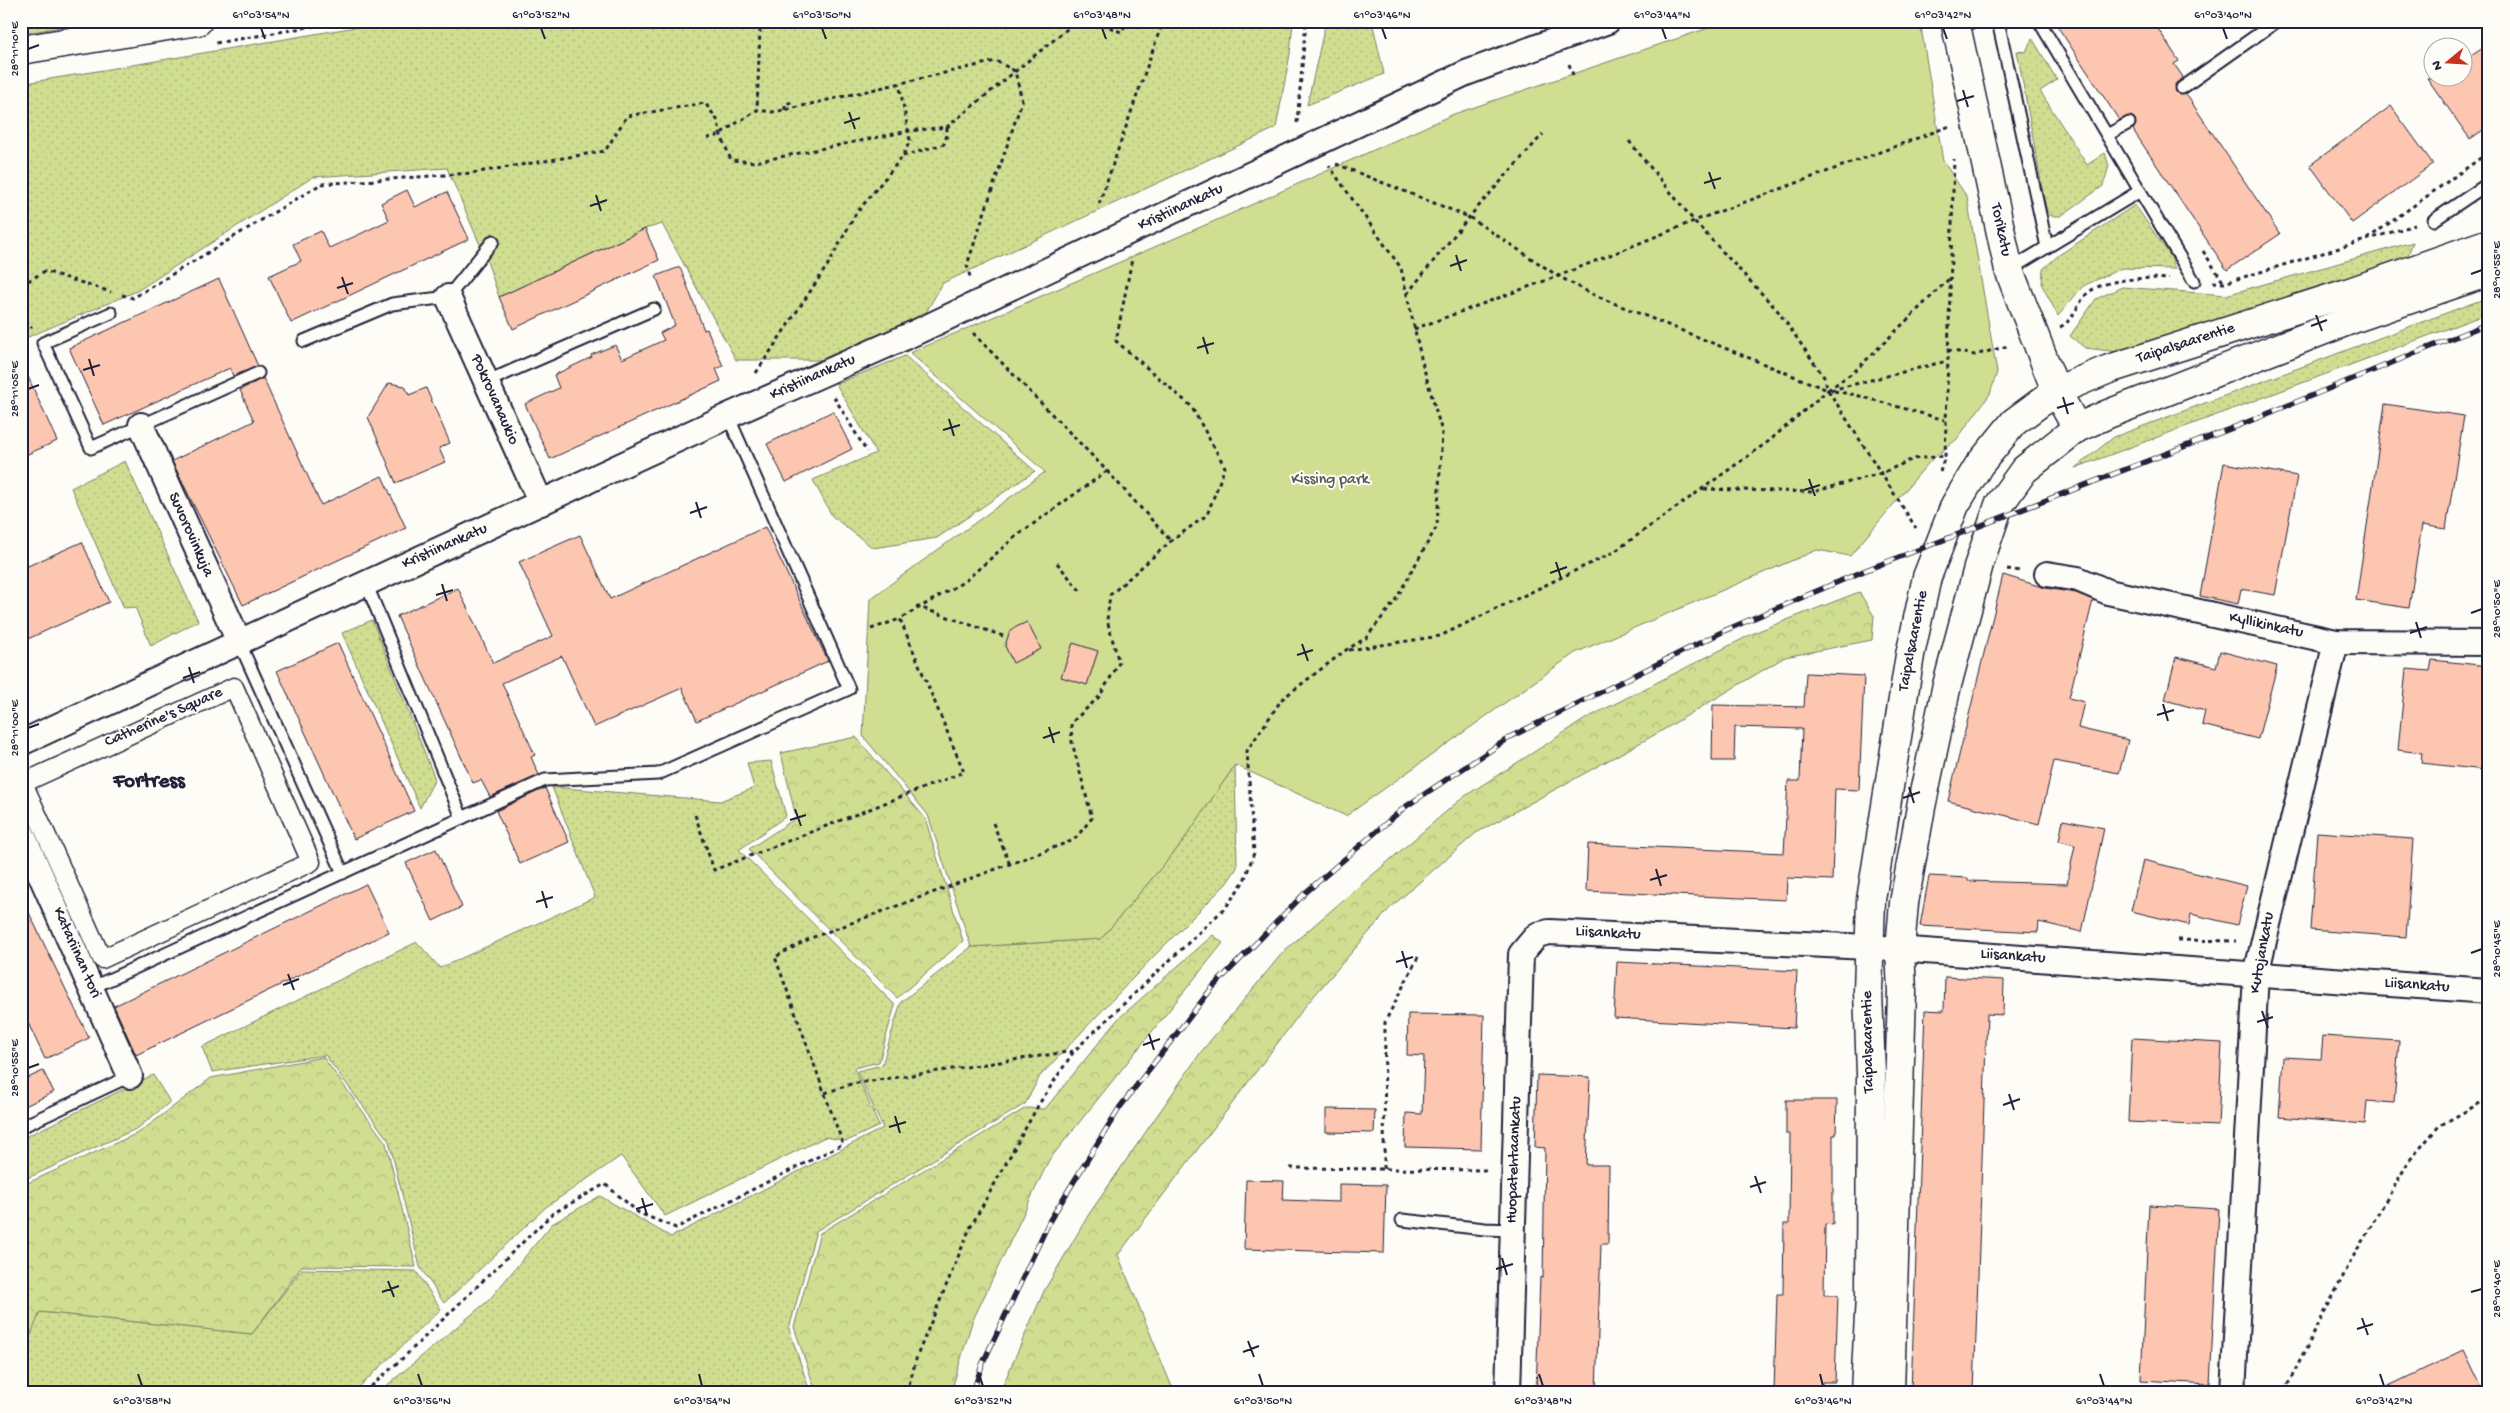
<svg xmlns="http://www.w3.org/2000/svg" width="2510" height="1413" viewBox="0 0 2510 1413" font-family="'Gochi Hand',sans-serif">
	<defs>
		<pattern id="grass-dots" width="8" height="8" patternUnits="userSpaceOnUse" patternTransform="scale(1.25)"><rect width="8" height="8" fill="#d0de91"/><path d="M2 2h.1M6 6h.1" fill="none" stroke="#b2be7e" stroke-width="1.8" stroke-linecap="round"/></pattern>
		<pattern id="forest-crowns" width="20" height="18" patternUnits="userSpaceOnUse" patternTransform="scale(1.25)"><rect width="20" height="18" fill="#d0de91"/><path d="M2 6a3 3 0 1 1 6 0M12 15a3 3 0 1 1 6 0" fill="none" stroke="#b2be7e"/></pattern>
	</defs>
	<rect width="100%" height="100%" fill="#fdfcf7"/>
	<filter id="ink" filterUnits="userSpaceOnUse"><feTurbulence type="fractalNoise" baseFrequency=".02" numOctaves="2"/><feDisplacementMap in="SourceGraphic" scale="10" xChannelSelector="R" yChannelSelector="G"/><feConvolveMatrix kernelMatrix="1 2 1 2 8 2 1 2 1" color-interpolation-filters="sRGB"/></filter>
	<g filter="url(#ink)">
		<!-- grass -->
		<g fill="url(#grass-dots)" stroke="#798066">
			<polygon points="21,21 94,21 21,34"/>
			<polygon points="391,21 1293,21 1290,54 1276,128 943,283 922,319 822,360 736,360 662,224 645,229 499,297 487,261 447,168 313,177 137,291 21,340 21,84"/>
			<polygon points="1326,21 1372,21 1384,74 1307,105"/>
			<polygon points="2032,38 2057,80 2040,91 2087,165 2105,153 2109,166 2103,186 2061,216 2051,216 2046,209 2017,51 2026,52"/>
			<polygon points="2135,205 2171,257 2175,269 2122,268 2083,286 2058,316 2042,285 2043,269 2059,255"/>
			<polygon points="2413,242 2404,265 2119,352 2085,348 2070,336 2096,299 2122,287 2226,295"/>
			<polygon points="2489,297 2489,313 2075,468 2114,437"/>
			<polygon points="905,356 1035,471 937,538 873,548 832,516 813,480 876,453 836,384"/>
			<polygon points="125,461 198,621 151,646 135,607 124,608 71,488"/>
			<polygon points="372,620 435,779 420,808 342,633"/>
			<polygon points="771,761 786,816 739,850 895,1005 879,1062 854,1068 879,1126 847,1141 825,1137 665,1216 621,1156 546,1207 444,1303 420,1267 389,1141 325,1055 212,1072 202,1047 417,942 440,968 595,897 552,787 720,801 754,788 747,763"/>
			<polygon points="1235,765 1237,868 1226,884 1152,958 1040,1076 1025,1104 816,1231 789,1329 810,1392 379,1392 489,1300 552,1224 600,1196 671,1237 883,1128 857,1071 882,1065 901,1002 971,947 1101,939 1181,844"/>
			<polygon points="153,1075 170,1102 138,1128 21,1181 21,1139"/>
			<polygon points="302,1269 416,1271 441,1309 354,1392 21,1392 21,1360 39,1312 252,1334"/>
		</g>
		<!-- forest -->
		<g fill="url(#forest-crowns)" stroke="#798066">
			<polygon points="1859,592 1874,616 1872,640 1785,657 1658,733 1476,833 1391,907 1307,1004 1118,1255 1174,1392 1000,1392 1044,1291 1089,1214 1201,1052 1284,951 1462,798 1587,718 1756,632"/>
			<polygon points="856,737 925,818 963,941 897,998 749,849 796,818 781,753"/>
			<polygon points="1213,935 1223,943 1049,1160 972,1322 951,1392 816,1392 794,1327 820,1233 1026,1108 1045,1109 1118,1019"/>
			<polygon points="323,1057 386,1143 416,1267 302,1266 252,1334 40,1312 21,1359 21,1186 140,1132 211,1078"/>
		</g>
		<!-- park -->
		<polygon fill="#d0de91" stroke="#798066" points="1729,21 1920,21 1943,161 1967,197 1997,372 1990,394 1957,439 1930,461 1850,556 1817,550 1575,653 1346,816 1235,765 1181,844 1101,939 971,947 928,815 863,736 870,599 1045,472 910,353 1233,213 1454,114"/>
		<!-- building -->
		<g fill="#fdc6b0" stroke="#22223b">
			<polygon points="2054,21 2153,21 2179,61 2174,64 2183,77 2175,84 2176,92 2179,95 2186,94 2280,234 2227,270 2133,130 2136,124 2135,119 2129,116 2119,120"/>
			<polygon points="2489,43 2489,126 2470,139 2427,78 2462,78 2462,61"/>
			<polygon points="2391,106 2433,164 2352,223 2310,165"/>
			<polygon points="407,190 415,207 447,192 469,239 291,323 269,276 301,261 293,244 321,231 329,248 358,235 389,220 381,203"/>
			<polygon points="645,229 659,260 513,329 499,297"/>
			<polygon points="680,267 704,330 707,329 723,366 716,369 721,381 550,459 525,404 559,388 554,375 592,357 591,355 615,345 622,359 664,340 660,333 675,325 656,276"/>
			<polygon points="219,279 258,366 233,376 230,368 104,425 69,348"/>
			<polygon points="21,361 57,441 21,457"/>
			<polygon points="263,378 321,505 382,476 406,528 243,605 172,461 254,421 240,390"/>
			<polygon points="389,383 405,386 409,395 426,388 450,443 439,448 445,462 396,483 368,417"/>
			<polygon points="2385,404 2464,416 2446,529 2422,525 2409,608 2356,600"/>
			<polygon points="833,411 852,449 786,482 767,444"/>
			<polygon points="2224,463 2297,476 2275,595 2241,589 2238,604 2200,596"/>
			<polygon points="765,527 828,661 697,721 682,688 594,727 562,656 502,683 535,755 531,757 539,775 490,797 481,780 473,783 397,616 458,588 493,663 553,636 519,562 580,535 610,599"/>
			<polygon points="82,542 109,602 21,642 21,569"/>
			<polygon points="2003,575 2045,588 2076,593 2093,600 2069,698 2084,702 2078,728 2128,740 2119,773 2054,761 2039,824 1948,801"/>
			<polygon points="1027,622 1041,649 1013,663 1005,646 1010,630"/>
			<polygon points="338,643 414,811 354,839 277,671"/>
			<polygon points="1073,643 1098,651 1087,685 1061,677"/>
			<polygon points="2220,651 2277,666 2258,739 2202,725 2205,711 2165,700 2176,657 2216,667"/>
			<polygon points="2432,660 2489,666 2489,737 2485,770 2421,763 2422,753 2398,750 2406,669 2430,671"/>
			<polygon points="1806,673 1864,676 1859,790 1835,789 1832,880 1787,878 1786,900 1586,891 1588,844 1784,853 1788,781 1800,781 1802,729 1735,727 1734,761 1712,761 1713,705 1804,707"/>
			<polygon points="545,788 569,842 520,864 496,811"/>
			<polygon points="2063,820 2104,828 2082,932 2039,922 2038,932 1920,926 1929,876 1968,878 1968,881 2067,884 2075,845 2059,841"/>
			<polygon points="2317,832 2413,839 2406,937 2310,930"/>
			<polygon points="436,849 462,907 433,921 406,863"/>
			<polygon points="2143,860 2247,886 2237,925 2191,914 2189,925 2131,911"/>
			<polygon points="366,884 389,932 136,1055 114,1006"/>
			<polygon points="21,896 89,1038 45,1059 21,1008"/>
			<polygon points="1617,962 1797,971 1794,1028 1614,1018"/>
			<polygon points="1945,977 2004,980 2003,1015 1987,1014 1974,1392 1911,1392 1925,1010 1944,1011"/>
			<polygon points="1408,1014 1484,1015 1481,1149 1405,1147 1406,1113 1422,1114 1424,1056 1407,1055"/>
			<polygon points="2323,1036 2399,1041 2394,1103 2367,1101 2365,1124 2279,1117 2283,1057 2321,1059"/>
			<polygon points="2132,1038 2222,1043 2218,1126 2128,1122"/>
			<polygon points="43,1071 54,1092 21,1108 21,1081"/>
			<polygon points="1537,1075 1590,1077 1586,1165 1609,1165 1608,1244 1601,1244 1596,1392 1536,1392 1540,1277 1543,1278 1545,1148 1535,1147"/>
			<polygon points="1786,1100 1837,1100 1836,1135 1833,1135 1833,1225 1825,1224 1824,1295 1838,1295 1835,1382 1822,1382 1822,1392 1774,1392 1777,1294 1783,1294 1784,1224 1789,1224 1790,1134 1786,1134"/>
			<polygon points="1326,1109 1375,1110 1374,1133 1326,1132"/>
			<polygon points="1246,1180 1284,1181 1283,1200 1339,1202 1339,1184 1386,1185 1384,1253 1244,1249"/>
			<polygon points="2149,1205 2219,1209 2210,1384 2141,1380"/>
			<polygon points="2464,1350 2484,1392 2376,1392"/>
		</g>
		<g fill="none" stroke-linecap="round" stroke-linejoin="round">
			<defs>
				<g id="service">
					<polyline points="1998,21 2047,247"/>
					<polyline points="1956,25 1978,21"/>
					<polyline points="2182,88 2277,21"/>
					<polyline points="2107,135 2129,123"/>
					<polyline points="2140,191 2194,281"/>
					<polyline points="2434,220 2489,183"/>
					<polyline points="2009,270 2140,191 2039,21"/>
					<polyline points="111,313 43,343 91,448 258,373"/>
					<polyline points="304,341 392,304 448,297 493,241"/>
					<polyline points="486,382 654,309"/>
					<polyline points="366,583 462,818"/>
					<polyline points="240,644 343,873"/>
					<polyline points="91,988 545,780 658,774 849,689 728,416"/>
					<polyline points="21,1127 130,1076"/>
					<polyline points="1402,1220 1485,1229 1512,1230"/>
				</g>
				<polygon id="pedestrian" points="234,687 311,862 102,959 23,783"/>
				<g id="minor">
					<polyline points="448,297 541,503"/>
					<polyline points="141,425 240,644"/>
					<polyline points="2047,574 2078,579 2108,592 2336,642 2489,643"/>
					<polyline points="21,743 728,416 910,335 1466,73 1608,21"/>
					<polyline points="21,831 130,1076"/>
					<polyline points="1508,1392 1521,954 1537,935 1549,932 1868,947 2489,991"/>
					<polyline points="2233,1392 2256,974 2336,642"/>
				</g>
				<g id="tertiary">
					<polyline points="1955,21 2009,270 2056,391 2077,428"/>
					<polyline points="21,50 198,21"/>
				</g>
				<g id="secondary">
					<polyline points="1865,1392 1870,1296 1871,1074 1868,991 1871,900 1910,655 1927,577 1955,505 1979,465 2014,422 2056,391 2109,369 2347,293 2489,243"/>
					<polyline points="1890,1392 1902,992 1900,949 1904,903 1921,807 1946,689 1979,564 1999,505 2024,470 2077,428 2108,414 2358,317 2489,272"/>
				</g>
			</defs>
			<!-- service casing -->
			<use href="#service" stroke="#22223b" stroke-width="15"/>
			<!-- pedestrian casing -->
			<use href="#pedestrian" stroke="#22223b" stroke-width="21"/>
			<!-- minor casing -->
			<use href="#minor" stroke="#22223b" stroke-width="28"/>
			<!-- tertiary casing -->
			<use href="#tertiary" stroke="#22223b" stroke-width="31"/>
			<!-- secondary casing -->
			<use href="#secondary" stroke="#22223b" stroke-width="31"/>
			<!-- path -->
			<g stroke="#22223b" stroke-width="3" stroke-dasharray="4 4" stroke-linecap="butt">
				<polyline points="561,21 566,24 655,22 752,27 760,29 757,110"/>
				<polyline points="1095,21 1121,32 1128,21"/>
				<polyline points="216,43 343,21"/>
				<polyline points="1569,64 1573,75"/>
				<polyline points="785,110 785,105 791,102"/>
				<polyline points="1297,123 1306,21"/>
				<polyline points="707,138 715,137 757,110 772,112 785,110 996,61 1015,71 1022,101 967,265 970,277"/>
				<polyline points="1629,141 1694,221 1778,311 1824,377 1828,390"/>
				<polyline points="903,156 944,144 947,135 947,127"/>
				<polyline points="1336,164 1469,217 1558,276 1594,295 1828,390 1916,528"/>
				<polyline points="1099,204 1163,21"/>
				<polyline points="2367,239 2489,152"/>
				<polyline points="2203,251 2224,283"/>
				<polyline points="2213,282 2224,283 2415,225"/>
				<polyline points="21,285 45,271 111,292"/>
				<polyline points="1407,294 1469,217 1543,134"/>
				<polyline points="122,295 133,298 321,184 472,173 605,151 627,116 705,103 718,121 720,133 731,160 755,162 909,131 947,127 1077,21"/>
				<polyline points="21,314 32,328"/>
				<path d="M 2060,327 C 2072,322 2077,306 2084,297 C 2098,278 2148,277 2169,279"/>
				<polyline points="1414,329 1558,276 1694,221 1950,126"/>
				<polyline points="1948,350 1975,355 2008,346"/>
				<polyline points="21,358 27,354"/>
				<polyline points="756,373 829,263 855,215 903,156 910,140 899,83"/>
				<polyline points="1828,390 1855,371 1950,278"/>
				<polyline points="1831,390 1947,361"/>
				<polyline points="834,397 867,452"/>
				<polyline points="1107,471 1171,541"/>
				<polyline points="1940,472 1945,456 1954,159"/>
				<polyline points="1704,489 1813,492 1882,473 1913,459 1945,456"/>
				<polyline points="1057,563 1082,593"/>
				<polyline points="2007,569 2021,571"/>
				<polyline points="916,606 1006,637"/>
				<polyline points="871,629 900,619"/>
				<polyline points="1349,650 1440,636 1614,552 1769,441 1828,390 1856,395 1945,420"/>
				<polyline points="695,815 714,870 964,772 900,619 965,581 1015,537 1107,471 973,333"/>
				<polyline points="993,823 1010,865"/>
				<polyline points="2178,940 2236,941"/>
				<polyline points="2483,1017 2489,1027"/>
				<polyline points="825,1093 851,1084 1074,1051"/>
				<polyline points="1290,1168 1489,1170"/>
				<polyline points="1384,1169 1385,1022 1419,955"/>
				<polyline points="365,1392 404,1357 552,1214 605,1184 639,1213 676,1228 843,1144 775,957 811,938 1074,840 1092,818 1072,742 1071,723 1099,697 1119,663 1107,620 1110,595 1171,541 1207,515 1225,467 1191,406 1116,341 1132,259"/>
				<polyline points="907,1392 917,1356 970,1228 1039,1104 1074,1051 1226,907 1244,881 1254,853 1247,751 1282,699 1346,650 1366,638 1395,601 1437,526 1442,432 1422,362 1401,268 1329,166"/>
				<polyline points="2284,1392 2353,1257 2409,1161 2439,1126 2489,1098"/>
			</g>
			<!-- service -->
			<use href="#service" stroke="#fdfcf7" stroke-width="11"/>
			<!-- pedestrian -->
			<use href="#pedestrian" stroke="#fdfcf7" stroke-width="18"/>
			<!-- minor -->
			<use href="#minor" stroke="#fdfcf7" stroke-width="24"/>
			<!-- tertiary -->
			<use href="#tertiary" stroke="#fdfcf7" stroke-width="28"/>
			<!-- secondary -->
			<use href="#secondary" stroke="#fdfcf7" stroke-width="28"/>
			<defs>
				<polyline id="rail" points="973,1392 982,1365 1050,1220 1120,1107 1212,988 1305,893 1405,807 1512,736 1726,630 1866,570 2240,425 2489,323"/>
			</defs>
			<!-- rail casing -->
			<use href="#rail" stroke="#22223b" stroke-width="5.5"/>
			<!-- rail -->
			<use href="#rail" stroke="#fdfcf7" stroke-width="4" stroke-dasharray="11" stroke-linecap="butt"/>
		</g>
	</g>
	<!-- ticks -->
	<path fill="none" stroke="#22223b" stroke-width="2" d="M 261,28 L 265,39M 541,28 L 545,39M 822,28 L 826,39M 1102,28 L 1106,39M 1382,28 L 1386,39M 1662,28 L 1666,39M 1943,28 L 1947,39M 2223,28 L 2227,39M 28,49 L 39,45M 1963,90 L 1968,107M 1957,101 L 1974,96M 849,112 L 855,129M 844,123 L 860,118M 1709,172 L 1715,189M 1704,183 L 1721,178M 596,195 L 601,211M 590,206 L 607,200M 1456,255 L 1461,271M 1450,266 L 1467,260M 2471,274 L 2482,270M 342,277 L 348,294M 337,288 L 353,283M 2316,315 L 2322,331M 2311,326 L 2327,320M 1203,337 L 1208,354M 1197,348 L 1214,343M 89,359 L 94,376M 83,370 L 100,365M 28,389 L 39,385M 2063,397 L 2068,414M 2057,408 L 2074,403M 949,419 L 954,436M 943,430 L 960,425M 1809,479 L 1815,496M 1804,490 L 1820,485M 696,502 L 701,518M 690,513 L 707,507M 1556,562 L 1561,578M 1550,573 L 1567,567M 442,584 L 447,601M 436,595 L 453,590M 2471,613 L 2482,609M 2416,622 L 2421,638M 2410,633 L 2427,627M 1302,644 L 1308,661M 1297,655 L 1313,650M 189,667 L 194,683M 183,678 L 200,672M 2163,704 L 2168,721M 2157,715 L 2174,710M 1049,727 L 1054,743M 28,728 L 39,724M 1043,738 L 1060,732M 1909,787 L 1914,803M 1903,798 L 1920,792M 795,809 L 801,826M 790,820 L 806,815M 1656,869 L 1661,886M 1650,880 L 1667,875M 542,891 L 547,908M 536,902 L 553,897M 1402,951 L 1407,968M 2471,953 L 2482,949M 1396,962 L 1413,957M 288,974 L 294,990M 283,985 L 299,979M 2262,1011 L 2268,1028M 2257,1022 L 2273,1017M 1149,1034 L 1154,1050M 1143,1045 L 1160,1039M 28,1068 L 39,1064M 2009,1094 L 2014,1110M 2003,1105 L 2020,1099M 895,1116 L 900,1133M 889,1127 L 906,1122M 1755,1176 L 1761,1193M 1750,1187 L 1766,1182M 642,1198 L 647,1215M 636,1209 L 653,1204M 1502,1258 L 1507,1275M 1496,1269 L 1513,1264M 388,1281 L 394,1297M 382,1292 L 399,1286M 2471,1292 L 2482,1289M 2362,1318 L 2368,1335M 2357,1329 L 2373,1324M 1248,1341 L 1254,1357M 1243,1352 L 1259,1346M 138,1374 L 142,1386M 418,1374 L 422,1386M 699,1374 L 702,1386M 979,1374 L 983,1386M 1259,1374 L 1263,1386M 1539,1374 L 1543,1386M 1820,1374 L 1823,1386M 2100,1374 L 2104,1386M 2380,1374 L 2384,1386"/>
	<g text-anchor="middle" dominant-baseline="central" stroke-width="4" stroke-linejoin="round" paint-order="stroke">
		<!-- street labels -->
		<g font-size="16" fill="#22223b" stroke="#fdfcf7">
			<text transform="translate(1181 208) rotate(-25)">Kristiinankatu</text>
			<text transform="translate(2000 230) rotate(78)">Torikatu</text>
			<text transform="translate(2186 344) rotate(-18)">Taipalsaarentie</text>
			<text transform="translate(813 378) rotate(-24)">Kristiinankatu</text>
			<text transform="translate(494 400) rotate(66)">Pokrovanaukio</text>
			<text transform="translate(190 535) rotate(66)">Suvorovinkuja</text>
			<text transform="translate(445 547) rotate(-24)">Kristiinankatu</text>
			<text transform="translate(2266 626) rotate(12)">Kyllikinkatu</text>
			<text transform="translate(1914 641) rotate(-79)">Taipalsaarentie</text>
			<text transform="translate(164 718) rotate(-24)">Catherine's Square</text>
			<text transform="translate(1608 934) rotate(3)">Liisankatu</text>
			<text transform="translate(76 953) rotate(66)">Katariinan tori</text>
			<text transform="translate(2263 953) rotate(-80)">Kutojankatu</text>
			<text transform="translate(2013 957) rotate(4)">Liisankatu</text>
			<text transform="translate(2417 986) rotate(4)">Liisankatu</text>
			<text transform="translate(1869 1042) rotate(-91)">Taipalsaarentie</text>
			<text transform="translate(1515 1160) rotate(-88)">Huopatehtaankatu</text>
		</g>
		<!-- park labels -->
		<g font-size="16" fill="#565a55" stroke="#fdfcf7">
			<text x="1330" y="480">Kissing park</text>
		</g>
		<!-- district labels -->
		<g font-size="21" font-weight="bold" fill="#22223b" stroke="#fdfcf7">
			<text x="149" y="782">Fortress</text>
		</g>
	</g>
	<!-- margin -->
	<rect width="2510" height="1413" fill="none" stroke="#fdfcf7" stroke-width="55"/>
	<!-- north arrow -->
	<g transform="translate(2448 62) rotate(252)"><circle r="24" fill="#fdfcf7" stroke="#a5a5ac"/>
	<path d="M0-4L9 19L0 12L-9 19Z" fill="#c8321e"/>
	<text y="-8" font-size="14" font-weight="bold" text-anchor="middle" fill="#22223b">N</text>
	</g>
	<rect x="28" y="28" width="2454" height="1358" fill="none" stroke="#22223b" stroke-width="2"/>
	<g font-size="12" text-anchor="middle" fill="#22223b">
		<text x="261" y="18">61°03'54"N</text>
		<text x="541" y="18">61°03'52"N</text>
		<text x="822" y="18">61°03'50"N</text>
		<text x="1102" y="18">61°03'48"N</text>
		<text x="1382" y="18">61°03'46"N</text>
		<text x="1662" y="18">61°03'44"N</text>
		<text x="1943" y="18">61°03'42"N</text>
		<text x="2223" y="18">61°03'40"N</text>
		<text transform="translate(14 49) rotate(-90)" y="4">28°11'10"E</text>
		<text transform="translate(2496 270) rotate(-90)" y="4">28°10'55"E</text>
		<text transform="translate(14 389) rotate(-90)" y="4">28°11'05"E</text>
		<text transform="translate(2496 609) rotate(-90)" y="4">28°10'50"E</text>
		<text transform="translate(14 728) rotate(-90)" y="4">28°11'00"E</text>
		<text transform="translate(2496 949) rotate(-90)" y="4">28°10'45"E</text>
		<text transform="translate(14 1068) rotate(-90)" y="4">28°10'55"E</text>
		<text transform="translate(2496 1289) rotate(-90)" y="4">28°10'40"E</text>
		<text x="142" y="1404">61°03'58"N</text>
		<text x="422" y="1404">61°03'56"N</text>
		<text x="702" y="1404">61°03'54"N</text>
		<text x="983" y="1404">61°03'52"N</text>
		<text x="1263" y="1404">61°03'50"N</text>
		<text x="1543" y="1404">61°03'48"N</text>
		<text x="1823" y="1404">61°03'46"N</text>
		<text x="2104" y="1404">61°03'44"N</text>
		<text x="2384" y="1404">61°03'42"N</text>
	</g>
</svg>
